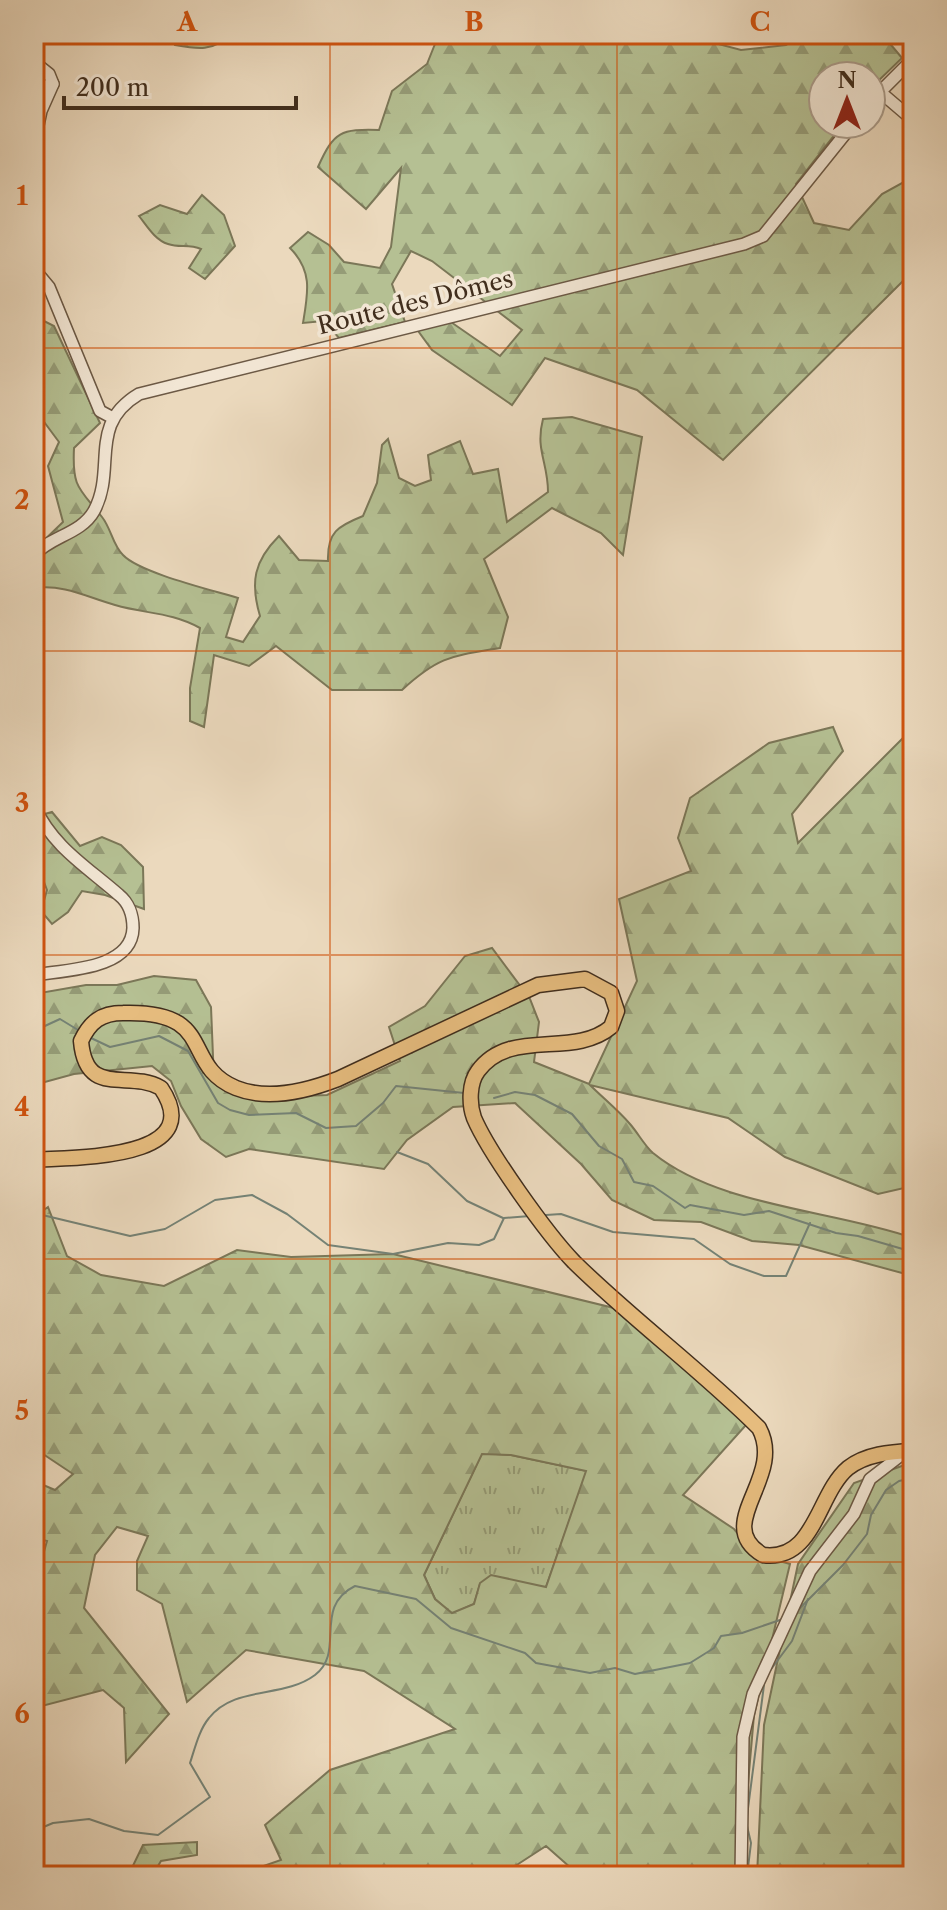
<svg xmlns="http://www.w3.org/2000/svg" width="947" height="1910" viewBox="0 0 947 1910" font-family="'Libre Caslon Text',serif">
	<defs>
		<pattern id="grass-tufts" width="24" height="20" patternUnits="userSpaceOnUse" patternTransform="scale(2)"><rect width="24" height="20" fill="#b5c093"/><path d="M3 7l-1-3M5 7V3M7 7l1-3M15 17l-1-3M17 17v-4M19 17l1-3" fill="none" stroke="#959c77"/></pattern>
		<pattern id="forest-firs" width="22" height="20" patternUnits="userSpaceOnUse" patternTransform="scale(2)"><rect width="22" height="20" fill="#b5c093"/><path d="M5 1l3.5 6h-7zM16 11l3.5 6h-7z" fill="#959c77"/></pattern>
	</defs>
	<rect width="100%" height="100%" fill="#ebd9bd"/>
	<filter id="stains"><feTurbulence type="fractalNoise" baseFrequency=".0025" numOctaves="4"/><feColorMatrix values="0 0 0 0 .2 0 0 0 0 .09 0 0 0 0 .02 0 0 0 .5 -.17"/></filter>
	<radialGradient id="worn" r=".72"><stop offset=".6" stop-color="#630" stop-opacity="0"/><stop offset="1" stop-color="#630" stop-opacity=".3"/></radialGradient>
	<!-- grass -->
	<polygon fill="url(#grass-tufts)" stroke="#7b7758" stroke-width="2" points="482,1453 511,1455 587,1471 546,1587 480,1584 474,1604 452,1614 435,1599 424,1575"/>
	<!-- forest -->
	<g fill="url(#forest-firs)" stroke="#7b7758" stroke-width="2" fill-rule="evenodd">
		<path d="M 168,34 L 230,34 C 214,52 197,49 175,45 Z"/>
		<path d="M 439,34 L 681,34 L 741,50 L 786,45 L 803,34 L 882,34 L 902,58 L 871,88 L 871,76 L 823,76 L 823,124 L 843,124 L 796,184 L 814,223 L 849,230 L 882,194 L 913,177 L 913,229 L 905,236 L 913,248 L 913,271 L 723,460 L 637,390 L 545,358 L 512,405 L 432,350 L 416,328 L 448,320 L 500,356 L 522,330 L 432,261 L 411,251 L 392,284 L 405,322 L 339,338 L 324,321 L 303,323 C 308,293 313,271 290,248 L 308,232 L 329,245 L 344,262 L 380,268 L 391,247 L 401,168 L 366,209 L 318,167 C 334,131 341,129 379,130 L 392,91 L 427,64 Z"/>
		<path d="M 202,195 L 224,215 L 235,246 L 205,279 L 189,268 L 201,249 C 189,244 179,248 168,244 C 155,240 147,226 139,216 L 160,205 L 187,214 Z"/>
		<path d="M 34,316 L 54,326 L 100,423 L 74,448 C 72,488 79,488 102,517 C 111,528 113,546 123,555 C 140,573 212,590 238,598 L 226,637 L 243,642 L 260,616 C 250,582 254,561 279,536 L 299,560 L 328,561 C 327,532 338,526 363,516 L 377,483 L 382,445 L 388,439 L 399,478 L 415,486 L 431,480 L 428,455 L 460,441 L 473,474 L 498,469 L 507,522 L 548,492 C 548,462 535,450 543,419 L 572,417 L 642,437 L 623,555 L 601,533 L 552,508 L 484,559 L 508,617 L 500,648 C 452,656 439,656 402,690 L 332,690 L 276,646 L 249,666 L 214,655 L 204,727 L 190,721 L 190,688 L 200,628 C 171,612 146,614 115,605 C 87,597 64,584 34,588 L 34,550 L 63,522 L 48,466 L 59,442 L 36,411 L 38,388 L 34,385 Z"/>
		<path d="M 833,727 L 843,751 L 792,814 L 798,843 L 913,728 L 913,1186 L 878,1194 L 785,1157 L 728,1118 L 590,1085 C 603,1098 618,1110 630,1124 C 638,1133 644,1145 653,1153 C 719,1207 834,1210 913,1238 L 913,1272 L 902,1273 L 799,1245 L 752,1241 L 701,1222 L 654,1220 L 612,1200 L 581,1164 L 515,1103 L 453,1107 L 407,1140 L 384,1169 L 249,1149 L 226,1157 L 201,1139 L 181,1106 L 171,1081 L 152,1066 L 74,1074 L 34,1085 L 34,994 L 86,985 L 117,985 L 154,976 L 196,980 L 211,1007 L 214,1081 L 250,1098 L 327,1095 L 400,1061 L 389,1027 L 425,1006 L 465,956 L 492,948 L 530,999 L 539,1022 L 534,1062 L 589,1084 L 637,981 L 619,899 L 691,871 L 678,838 L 690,798 L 769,743 Z"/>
		<polygon points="52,812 80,846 102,837 121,845 143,867 144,909 105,895 82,891 68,912 52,924 41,911 47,890 39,869 34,869 34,817"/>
		<path d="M 48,1207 L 67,1256 L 101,1275 L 164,1286 L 237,1250 L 291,1257 L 393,1254 L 622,1310 L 704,1381 L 746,1425 L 683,1495 L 734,1529 L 755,1554 L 790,1564 L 754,1715 L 740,1876 L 580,1876 L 546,1846 L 509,1870 L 508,1876 L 235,1876 L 281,1860 L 265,1825 L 330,1770 L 455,1729 L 364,1671 L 246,1650 L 187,1702 L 162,1604 L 137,1590 L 137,1561 L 148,1536 L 117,1527 L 95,1555 L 84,1608 L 169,1714 L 126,1762 L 124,1708 L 103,1690 L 34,1708 L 34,1566 L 41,1562 L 47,1541 L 34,1538 L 34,1481 L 55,1490 L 73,1474 L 34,1448 L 34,1217 ZM 482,1454 L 511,1455 L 586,1471 L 546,1587 L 491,1575 L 480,1583 L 474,1604 L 452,1613 L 435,1599 L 424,1575 Z"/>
		<polygon points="913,1462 913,1876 757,1876 764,1725 798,1564 854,1483"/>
		<polygon points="197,1842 197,1855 161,1861 152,1876 128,1876 143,1845"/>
	</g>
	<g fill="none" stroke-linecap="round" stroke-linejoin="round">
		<!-- stream -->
		<g stroke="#758275" stroke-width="2">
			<polyline points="34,1031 60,1019 78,1030"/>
			<polyline points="91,1038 110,1047 159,1036 188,1051 218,1103 230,1110 249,1115 296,1113 326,1128 356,1126 383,1103 396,1086 464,1093"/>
			<polyline points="494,1098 515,1092 535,1095 572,1114 599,1146 622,1159 634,1182 653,1186 685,1208 690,1205 744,1215 769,1211 836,1233 858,1236 913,1252"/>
			<polyline points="397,1152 428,1164 467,1201 503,1218"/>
			<polyline points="34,1213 130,1236 165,1229 215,1200 252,1195 287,1214 328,1245 393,1254 448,1243 479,1245 494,1239 504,1218 530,1216"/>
			<polyline points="546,1215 561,1214 613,1232 694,1239 730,1264 764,1276 786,1276 810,1223"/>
			<polyline points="798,1610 843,1565 867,1534 871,1515 886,1490 899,1481 913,1478"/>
			<polyline points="769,1672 792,1641 808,1599"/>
			<polyline points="747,1816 764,1685"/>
			<polyline points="747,1826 751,1843 747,1876"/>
			<path d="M 34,1831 L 53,1823 L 89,1819 L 124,1831 L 158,1835 L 210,1797 L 190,1763 C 195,1748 199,1730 209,1718 C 235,1685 283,1699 315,1675 C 346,1652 312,1607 355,1586 L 416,1599 L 451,1628 L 525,1653 L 536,1663 L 590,1673 L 615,1668 L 635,1674 L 690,1663 L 714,1648 L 721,1636 L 742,1633 L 783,1619"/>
		</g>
		<defs>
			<g id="minor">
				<polyline points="34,62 49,74 53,84 41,111 34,144"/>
				<polyline points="34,89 53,84"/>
				<polyline points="879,91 913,120"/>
				<polyline points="871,101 913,59"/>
				<polyline points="34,269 49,287 100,411 113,418"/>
				<path d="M 34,555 C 51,536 81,534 94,511 C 117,468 87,425 139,394 L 744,244 L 763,236 L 853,124"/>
				<path d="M 34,806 C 54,848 86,866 119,895 C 129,903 133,916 133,928 C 132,970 64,970 34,975"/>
				<polyline points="741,1876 743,1737 753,1694 810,1571 854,1514 870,1479 905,1452"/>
			</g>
			<path id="major" d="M 34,1160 C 72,1157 210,1161 161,1088 C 128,1069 86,1099 81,1041 C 90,1022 101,1013 123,1013 C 218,1010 180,1065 236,1088 C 268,1101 307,1091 338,1079 L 538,985 L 585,979 L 611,993 L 617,1011 L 611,1027 C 573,1059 510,1027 478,1071 C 469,1083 469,1104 474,1118 C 489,1153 547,1234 574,1262 C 633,1320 701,1370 759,1428 C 786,1478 711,1524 763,1555 C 815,1562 817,1494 848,1468 C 866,1454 890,1452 913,1451"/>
		</defs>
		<!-- minor casing -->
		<use href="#minor" stroke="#6c5945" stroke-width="14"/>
		<!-- major casing -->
		<use href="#major" stroke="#412e1d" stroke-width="17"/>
		<!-- minor -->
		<use href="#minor" stroke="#f2e6d4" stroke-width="11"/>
		<!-- major -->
		<use href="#major" stroke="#e6bc7e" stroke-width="14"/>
	</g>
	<!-- grid -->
	<path fill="none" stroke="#cf530f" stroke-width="2" stroke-opacity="0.55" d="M 330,34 L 330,1876M 617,34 L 617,1876M 34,348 L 913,348M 34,651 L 913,651M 34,955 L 913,955M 34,1259 L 913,1259M 34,1562 L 913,1562"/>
	<g text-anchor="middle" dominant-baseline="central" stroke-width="7" stroke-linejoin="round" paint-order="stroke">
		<!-- street labels -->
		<g font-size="24" fill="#412e1d" stroke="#f2e6d4">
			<text transform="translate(415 302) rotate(-14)">Route des Dômes</text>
		</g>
	</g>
	<!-- margin -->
	<rect width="947" height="1910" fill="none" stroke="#ebd9bd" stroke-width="88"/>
	<!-- north arrow -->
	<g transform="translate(847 100)"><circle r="38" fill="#f2e6d4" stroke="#ab9c8b" stroke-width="2"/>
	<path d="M0-6L14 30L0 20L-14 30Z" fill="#8f2418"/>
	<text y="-12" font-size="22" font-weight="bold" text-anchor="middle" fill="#412e1d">N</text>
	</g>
	<!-- scale -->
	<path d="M64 96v12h232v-12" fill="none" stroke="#412e1d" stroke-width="4"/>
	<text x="76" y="96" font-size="24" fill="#412e1d" stroke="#f2e6d4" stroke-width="6" paint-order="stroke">200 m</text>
	<rect x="44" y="44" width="859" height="1822" fill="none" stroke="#cf530f" stroke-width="3"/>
	<g font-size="26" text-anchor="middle" font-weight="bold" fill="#cf530f">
		<text x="187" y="31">A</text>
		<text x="474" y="31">B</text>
		<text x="760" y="31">C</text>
		<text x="22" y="205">1</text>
		<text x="22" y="509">2</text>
		<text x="22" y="812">3</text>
		<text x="22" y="1116">4</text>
		<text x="22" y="1420">5</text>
		<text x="22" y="1723">6</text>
	</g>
	<rect width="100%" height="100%" filter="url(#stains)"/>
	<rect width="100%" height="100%" fill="url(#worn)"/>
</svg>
